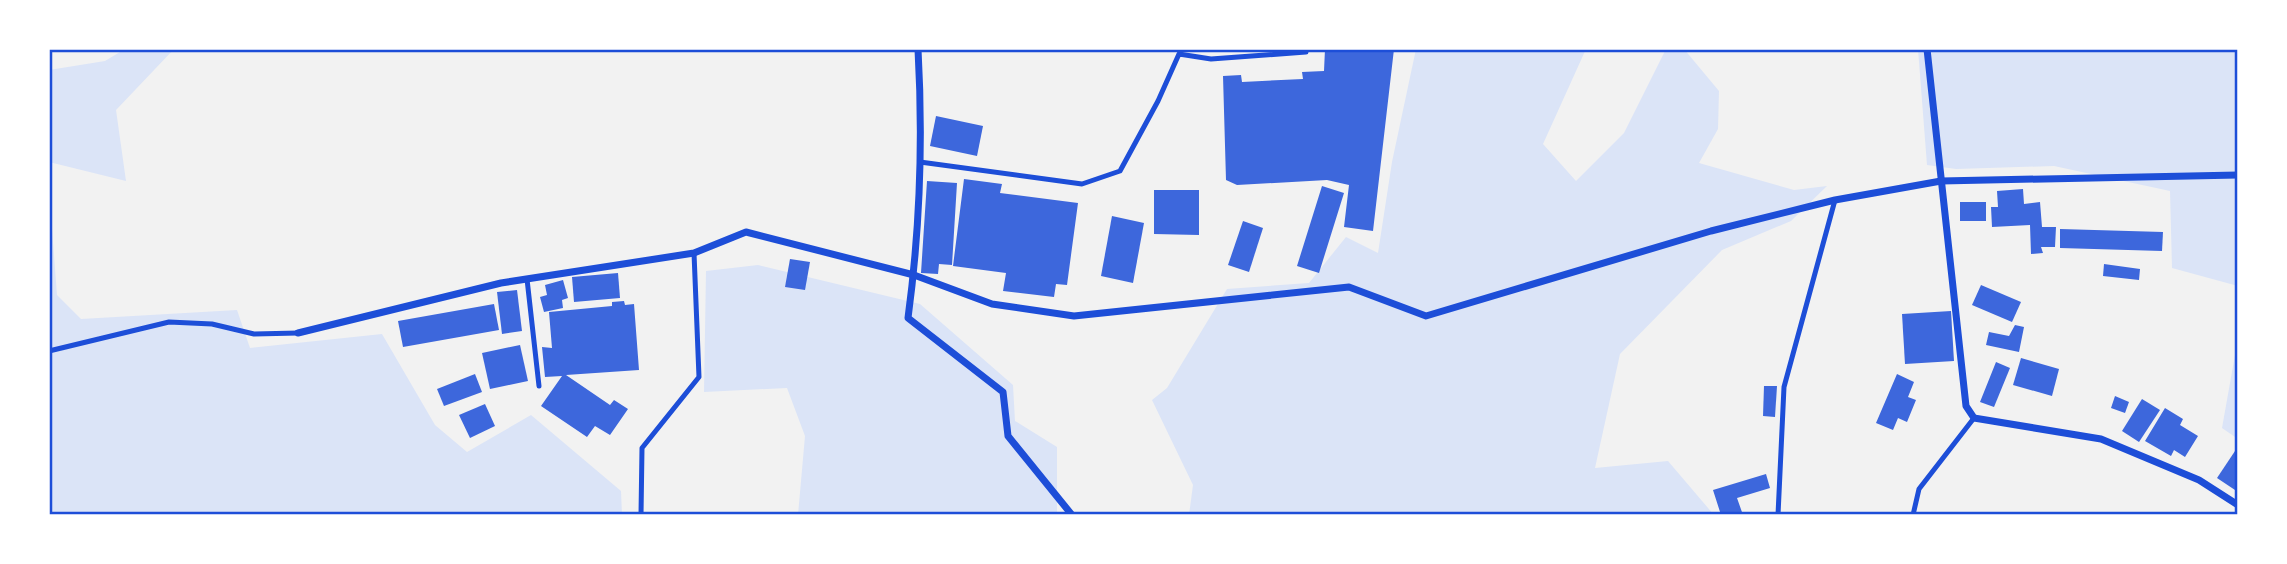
<svg xmlns="http://www.w3.org/2000/svg" width="2287" height="564" viewBox="0 0 2287 564" font-family="Mulish,sans-serif">
	<rect width="100%" height="100%" fill="#f2f2f2"/>
	<!-- green -->
	<g fill="#dbe4f7">
		<polygon points="125,49 174,49 116,110 126,181 49,162 49,70 105,61"/>
		<polygon points="1416,49 1586,49 1543,144 1576,181 1624,133 1666,49 1684,49 1719,91 1718,129 1699,163 1794,190 1827,186 1791,221 1722,250 1620,354 1595,468 1668,461 1714,515 1189,515 1193,485 1152,400 1167,388 1227,289 1309,283 1346,237 1378,253 1392,162"/>
		<polygon points="1918,49 2238,49 2238,286 2172,268 2170,191 2054,166 1956,169 1927,165"/>
		<polygon points="49,189 57,295 81,319 237,310 250,348 382,334 435,425 467,452 531,415 621,491 622,515 49,515"/>
		<polygon points="758,265 920,304 1013,385 1015,421 1057,447 1057,515 798,515 805,436 787,388 704,392 706,271"/>
		<polygon points="2238,338 2238,439 2222,428"/>
	</g>
	<!-- building -->
	<g fill="#3d67dc">
		<polygon points="1325,49 1394,49 1373,231 1344,227 1349,185 1327,180 1237,185 1226,180 1223,76 1241,75 1242,82 1303,79 1302,72 1324,71"/>
		<polygon points="936,116 983,126 977,156 930,146"/>
		<polygon points="964,179 1002,184 1000,193 1078,203 1067,285 1056,284 1054,297 1003,291 1006,273 953,266"/>
		<polygon points="927,181 957,183 952,265 939,264 938,274 921,273"/>
		<polygon points="1322,186 1344,193 1319,273 1297,266"/>
		<polygon points="2023,189 2024,204 2040,202 2042,227 2056,227 2055,247 2041,247 2043,253 2031,254 2030,225 1992,227 1991,207 1998,207 1997,191"/>
		<polygon points="1154,190 1199,190 1199,235 1154,234"/>
		<rect x="1960" y="202" width="26" height="19"/>
		<polygon points="1112,216 1144,223 1133,283 1101,276"/>
		<polygon points="1243,221 1263,228 1249,272 1228,265"/>
		<polygon points="2060,229 2163,232 2162,251 2060,248"/>
		<polygon points="790,259 810,262 805,290 785,287"/>
		<polygon points="2104,264 2140,269 2139,280 2103,276"/>
		<polygon points="618,273 620,298 574,302 572,277"/>
		<polygon points="563,280 568,298 562,300 563,308 544,312 540,297 547,295 545,285"/>
		<polygon points="1981,285 2021,302 2012,322 1972,305"/>
		<polygon points="517,290 522,331 502,334 497,292"/>
		<polygon points="624,301 625,305 634,304 639,370 566,375 610,405 614,400 628,409 610,435 595,426 587,437 541,406 562,376 545,377 542,347 552,348 549,312 612,306 612,302"/>
		<polygon points="494,304 499,330 403,347 398,321"/>
		<polygon points="1951,311 1954,361 1905,364 1902,314"/>
		<polygon points="2015,325 2024,327 2019,352 1986,345 1989,332 2009,336"/>
		<polygon points="520,345 528,381 490,389 482,353"/>
		<polygon points="2021,358 2059,369 2052,396 2013,385"/>
		<polygon points="1996,362 2010,368 1994,407 1980,402"/>
		<polygon points="475,374 482,392 444,406 437,389"/>
		<polygon points="1897,374 1914,382 1908,397 1916,400 1907,422 1898,418 1893,430 1876,423"/>
		<polygon points="1764,386 1777,386 1775,417 1763,416"/>
		<polygon points="2115,396 2129,402 2125,413 2111,408"/>
		<polygon points="2142,399 2160,410 2139,442 2122,431"/>
		<polygon points="485,404 495,426 470,438 459,415"/>
		<polygon points="2165,408 2183,419 2180,425 2198,436 2185,457 2174,450 2171,456 2145,441"/>
		<polygon points="2235,451 2238,453 2238,492 2217,478"/>
		<polygon points="1766,474 1770,488 1737,498 1743,515 1721,515 1713,490"/>
	</g>
	<g fill="none" stroke-linecap="round" stroke-linejoin="round">
		<!-- service -->
		<g stroke="#1d4ed8" stroke-width="5">
			<polyline points="920,162 1082,184 1120,171 1158,101 1179,54 1211,59 1306,52"/>
			<polyline points="527,279 539,386"/>
			<polyline points="49,351 169,322 212,324 254,334 298,333"/>
			<polyline points="641,515 642,448 699,377 694,253"/>
			<polyline points="1778,515 1784,387 1835,200"/>
			<polyline points="1913,515 1919,489 1974,418"/>
		</g>
		<!-- minor -->
		<g stroke="#1d4ed8" stroke-width="7">
			<path d="M 918,49 C 923,138 920,229 908,318 L 1003,392 L 1008,436 L 1072,515"/>
			<polyline points="1927,49 1966,406 1974,418 2101,439 2199,480 2238,505"/>
			<polyline points="298,333 501,283 694,253 746,232 914,275 992,304 1074,316 1349,287 1426,316 1711,231 1835,200 1941,181 2238,175"/>
		</g>
	</g>
	<!-- border -->
	<rect width="2287" height="564" fill="none" stroke="#ffffff" stroke-width="102"/>
	<rect x="51" y="51" width="2185" height="462" fill="none" stroke="#1d4ed8" stroke-width="2.5"/>
</svg>
